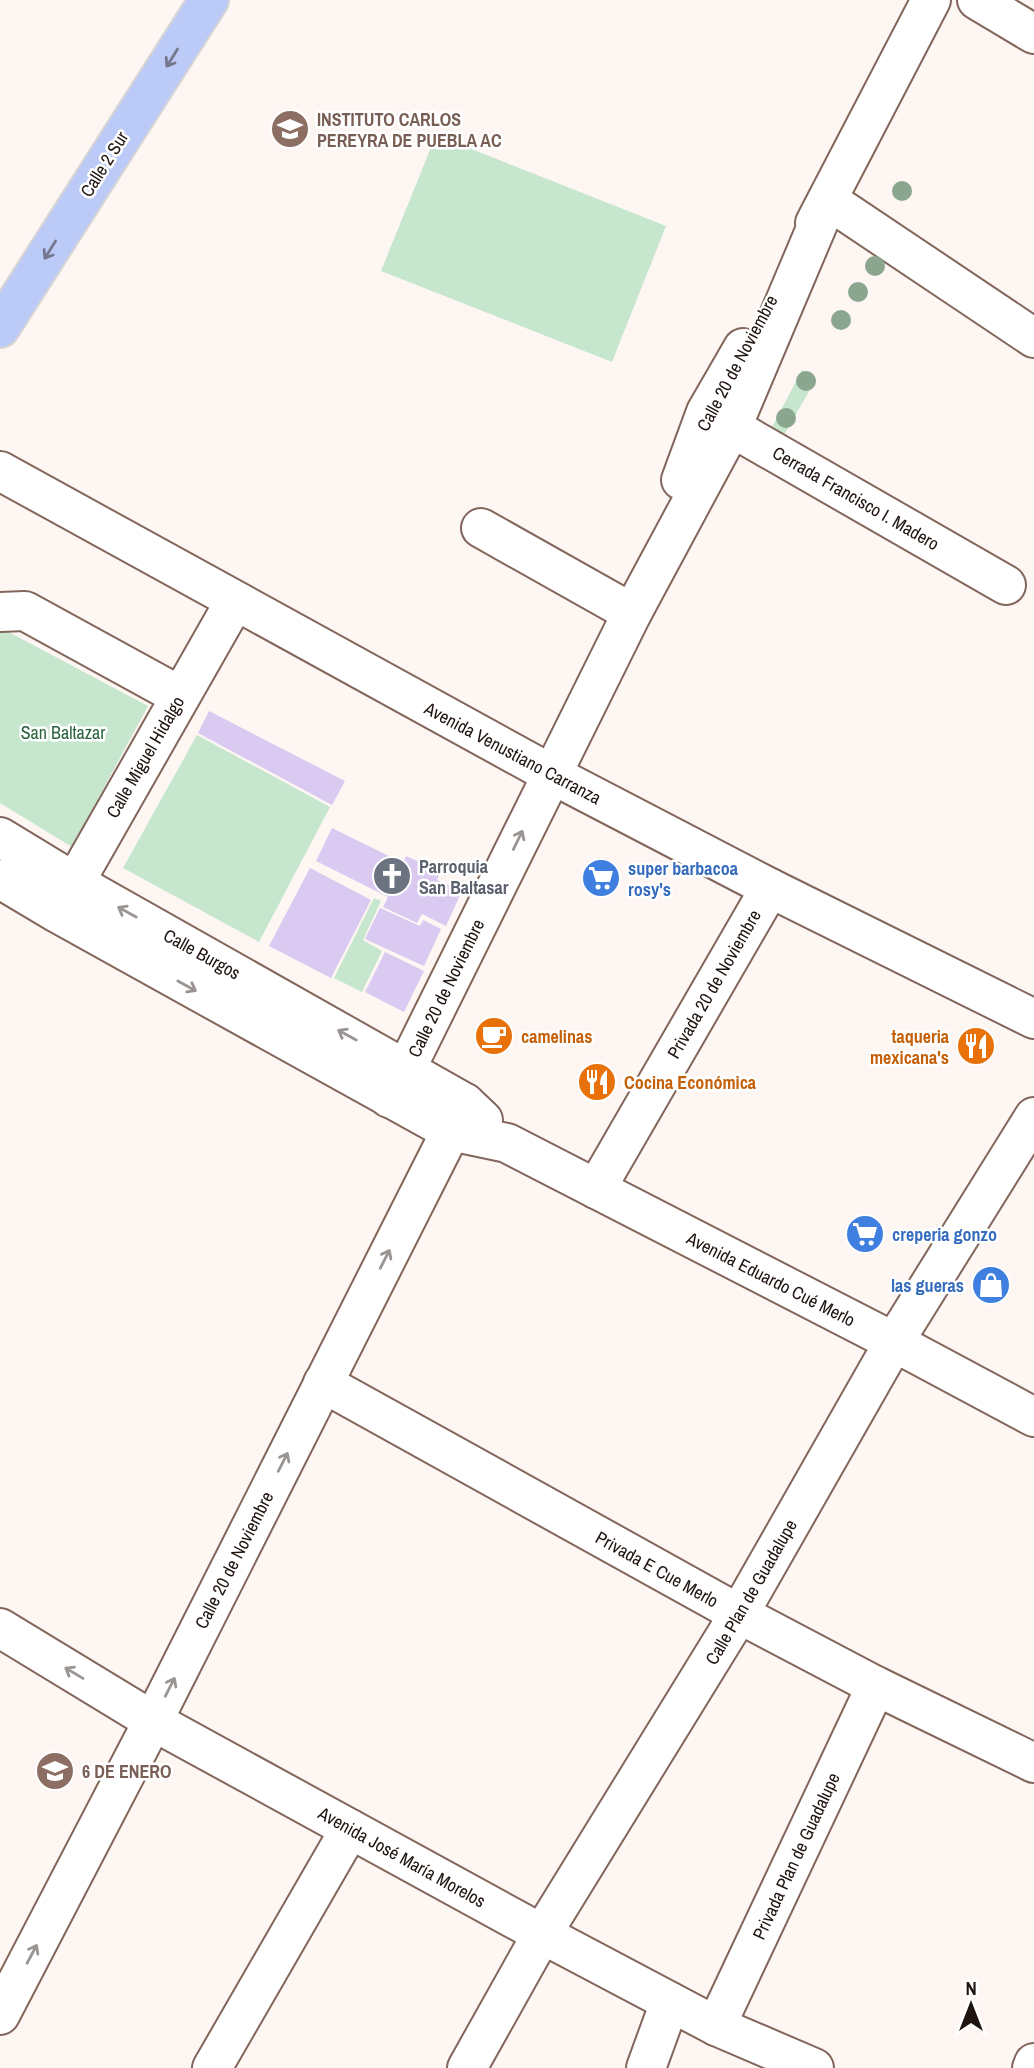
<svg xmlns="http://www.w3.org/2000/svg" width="1034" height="2068" viewBox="0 0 1034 2068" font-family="'Archivo Narrow',sans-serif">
	<rect width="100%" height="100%" fill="#fdf6f3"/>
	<!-- green -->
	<g fill="#c6e6ce">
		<polygon points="436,135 666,226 612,362 381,271"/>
		<polygon points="802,370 816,379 784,435 771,429"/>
		<polygon points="3,629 148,706 72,847 0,803 0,633"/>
		<polygon points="197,735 330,807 259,942 123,868"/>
		<polygon points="374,898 381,901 363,940 382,951 362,992 334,978"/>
	</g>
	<!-- building -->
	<g fill="#dac9f0">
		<polygon points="209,711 345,781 332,805 198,733"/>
		<polygon points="332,828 403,863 406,856 441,871 437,880 462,891 446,926 422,914 417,923 383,907 388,897 316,861"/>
		<polygon points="310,868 371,900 331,978 269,946"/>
		<polygon points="380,908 420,926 423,920 441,929 424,966 365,939"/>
		<polygon points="385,952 424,971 404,1012 365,992"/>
	</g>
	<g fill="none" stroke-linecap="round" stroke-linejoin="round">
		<defs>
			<g id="minor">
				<polyline points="977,0 1034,34"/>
				<polyline points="828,200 1034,338"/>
				<polyline points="815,223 931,0"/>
				<polyline points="710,415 1006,585"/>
				<polyline points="0,471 551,774 770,888 1034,1019"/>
				<polyline points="681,480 706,412 743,348"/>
				<polyline points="481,528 632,613"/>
				<polyline points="0,612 25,611 180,696"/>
				<polyline points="0,837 74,882 465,1103 483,1120"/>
				<polyline points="0,879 57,913 450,1131 507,1143 894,1342 1034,1417"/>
				<polyline points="63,903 235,601"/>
				<polyline points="389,1098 406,1069 632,613 732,427 828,200"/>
				<polyline points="596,1189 770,888"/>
				<polyline points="323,1383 739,1614 876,1686 1034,1763"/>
				<polyline points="0,1628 153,1721 542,1934 716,2026 814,2068"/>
				<polyline points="0,2015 153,1721 465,1103"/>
				<polyline points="716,2026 876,1686"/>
				<polyline points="212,2068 350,1829"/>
				<polyline points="467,2068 542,1934 739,1614 894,1342 1034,1117"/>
				<polyline points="646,2068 670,2002"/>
				<polyline points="1032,2068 1034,2063"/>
			</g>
			<polyline id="major" points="0,328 209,0"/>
		</defs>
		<!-- minor casing -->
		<use href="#minor" stroke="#82665b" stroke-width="42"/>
		<!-- major casing -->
		<use href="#major" stroke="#d7d5d4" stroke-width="42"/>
		<!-- minor -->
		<use href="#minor" stroke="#fff" stroke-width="38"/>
		<!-- major -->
		<use href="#major" stroke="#bccaf7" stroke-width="38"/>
	</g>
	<!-- trees -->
	<g fill="#8aa68f">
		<circle cx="902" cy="191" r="10"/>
		<circle cx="875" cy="266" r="10"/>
		<circle cx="858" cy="292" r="10"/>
		<circle cx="841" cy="320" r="10"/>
		<circle cx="806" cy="381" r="10"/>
		<circle cx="786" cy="418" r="10"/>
	</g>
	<!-- one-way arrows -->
	<defs><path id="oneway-shaft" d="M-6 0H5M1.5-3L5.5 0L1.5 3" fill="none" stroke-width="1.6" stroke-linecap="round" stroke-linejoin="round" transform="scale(1.75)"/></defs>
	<g stroke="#75788f">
		<use href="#oneway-shaft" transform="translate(172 58) rotate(122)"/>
		<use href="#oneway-shaft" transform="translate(50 250) rotate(122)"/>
	</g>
	<g stroke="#9a9593">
		<use href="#oneway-shaft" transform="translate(518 840) rotate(-64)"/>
		<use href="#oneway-shaft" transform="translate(127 912) rotate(-151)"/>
		<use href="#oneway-shaft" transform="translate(187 986) rotate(29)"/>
		<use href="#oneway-shaft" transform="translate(347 1035) rotate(-151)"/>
		<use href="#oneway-shaft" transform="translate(385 1259) rotate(-63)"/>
		<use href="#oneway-shaft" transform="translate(283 1462) rotate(-63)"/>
		<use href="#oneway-shaft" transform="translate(74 1673) rotate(-149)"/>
		<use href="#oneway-shaft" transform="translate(170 1687) rotate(-63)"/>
		<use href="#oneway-shaft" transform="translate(32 1954) rotate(-62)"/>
	</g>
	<!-- icons -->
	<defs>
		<symbol id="school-disc" viewBox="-11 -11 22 22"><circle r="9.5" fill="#8d6e63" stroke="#fff"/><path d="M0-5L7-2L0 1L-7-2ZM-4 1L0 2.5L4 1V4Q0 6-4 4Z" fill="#fff"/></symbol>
		<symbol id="church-disc" viewBox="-11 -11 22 22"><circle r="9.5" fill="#6b7280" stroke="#fff"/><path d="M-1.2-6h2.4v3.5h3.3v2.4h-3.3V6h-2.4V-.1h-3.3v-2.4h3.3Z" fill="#fff"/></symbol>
		<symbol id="supermarket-disc" viewBox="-11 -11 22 22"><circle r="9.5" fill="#3f7fe0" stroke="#fff"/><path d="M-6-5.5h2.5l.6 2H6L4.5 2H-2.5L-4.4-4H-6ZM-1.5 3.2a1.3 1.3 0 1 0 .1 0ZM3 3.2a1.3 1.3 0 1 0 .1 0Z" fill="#fff"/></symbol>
		<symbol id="cafe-disc" viewBox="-11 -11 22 22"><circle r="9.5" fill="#e8710a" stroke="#fff"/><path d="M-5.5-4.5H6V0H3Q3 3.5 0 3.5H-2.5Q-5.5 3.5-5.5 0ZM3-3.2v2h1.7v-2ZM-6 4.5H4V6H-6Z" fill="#fff"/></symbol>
		<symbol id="restaurant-disc" viewBox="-11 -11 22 22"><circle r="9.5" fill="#e8710a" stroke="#fff"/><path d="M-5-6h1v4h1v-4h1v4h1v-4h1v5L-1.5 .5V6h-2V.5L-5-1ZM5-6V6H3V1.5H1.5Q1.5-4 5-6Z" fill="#fff"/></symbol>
		<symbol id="shop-disc" viewBox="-11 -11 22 22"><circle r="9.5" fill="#3f7fe0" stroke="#fff"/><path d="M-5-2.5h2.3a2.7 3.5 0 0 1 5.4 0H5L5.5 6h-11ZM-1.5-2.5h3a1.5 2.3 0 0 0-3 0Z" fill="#fff"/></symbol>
	</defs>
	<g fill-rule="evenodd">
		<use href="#school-disc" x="268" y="107" width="44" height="44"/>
		<use href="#church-disc" x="370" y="854" width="44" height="44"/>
		<use href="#supermarket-disc" x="579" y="856" width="44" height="44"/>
		<use href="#cafe-disc" x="472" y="1014" width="44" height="44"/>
		<use href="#restaurant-disc" x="954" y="1024" width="44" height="44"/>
		<use href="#restaurant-disc" x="575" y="1060" width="44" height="44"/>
		<use href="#supermarket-disc" x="843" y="1212" width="44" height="44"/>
		<use href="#shop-disc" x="969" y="1263" width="44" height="44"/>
		<use href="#school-disc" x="33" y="1749" width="44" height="44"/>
	</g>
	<g text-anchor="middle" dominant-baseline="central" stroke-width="5" stroke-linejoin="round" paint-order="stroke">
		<!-- education labels -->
		<g font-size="18" font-weight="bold" fill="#785e54" stroke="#fff" text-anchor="start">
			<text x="317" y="119">INSTITUTO CARLOS<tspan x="317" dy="21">PEREYRA DE PUEBLA AC</tspan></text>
			<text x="82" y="1771">6 DE ENERO</text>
		</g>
		<!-- street labels -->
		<g font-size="18" fill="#1f1410" stroke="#fff">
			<text transform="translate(104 164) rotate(-58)">Calle 2 Sur</text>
			<text transform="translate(737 363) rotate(-62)">Calle 20 de Noviembre</text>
			<text transform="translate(856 498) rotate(30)">Cerrada Francisco I. Madero</text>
			<text transform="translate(513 753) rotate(28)">Avenida Venustiano Carranza</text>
			<text transform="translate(145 757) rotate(-60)">Calle Miguel Hidalgo</text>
			<text transform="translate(202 954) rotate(29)">Calle Burgos</text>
			<text transform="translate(714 984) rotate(-60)">Privada 20 de Noviembre</text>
			<text transform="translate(446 988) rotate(-64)">Calle 20 de Noviembre</text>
			<text transform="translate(771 1279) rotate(27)">Avenida Eduardo Cué Merlo</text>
			<text transform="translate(234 1560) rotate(-63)">Calle 20 de Noviembre</text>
			<text transform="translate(657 1569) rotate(29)">Privada E Cue Merlo</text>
			<text transform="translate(751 1592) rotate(-60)">Calle Plan de Guadalupe</text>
			<text transform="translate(796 1856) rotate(-65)">Privada Plan de Guadalupe</text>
			<text transform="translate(402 1857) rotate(29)">Avenida José María Morelos</text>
		</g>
		<!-- park labels -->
		<g font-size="18" fill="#2b643e" stroke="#fff">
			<text x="63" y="732">San Baltazar</text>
		</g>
		<!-- worship labels -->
		<g font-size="18" font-weight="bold" fill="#5b616d" stroke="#fff" text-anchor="start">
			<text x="419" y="866">Parroquia<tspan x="419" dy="21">San Baltasar</tspan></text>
		</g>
		<!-- shop labels -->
		<g font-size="18" font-weight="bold" fill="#366cbe" stroke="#fff" text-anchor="start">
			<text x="628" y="868">super barbacoa<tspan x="628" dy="21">rosy's</tspan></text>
			<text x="892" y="1234">creperia gonzo</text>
			<text x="964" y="1285" text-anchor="end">las gueras</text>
		</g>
		<!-- food labels -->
		<g font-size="18" font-weight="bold" fill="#c56008" stroke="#fff" text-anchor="start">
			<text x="521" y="1036">camelinas</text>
			<text x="949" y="1036" text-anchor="end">taqueria<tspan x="949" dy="21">mexicana's</tspan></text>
			<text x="624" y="1082">Cocina Económica</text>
		</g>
	</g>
	<!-- north arrow -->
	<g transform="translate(971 2005)" stroke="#ffffff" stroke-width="5" paint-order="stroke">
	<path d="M0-5L12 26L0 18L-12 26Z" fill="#1f1410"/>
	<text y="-10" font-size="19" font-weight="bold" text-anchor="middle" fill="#1f1410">N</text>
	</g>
</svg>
